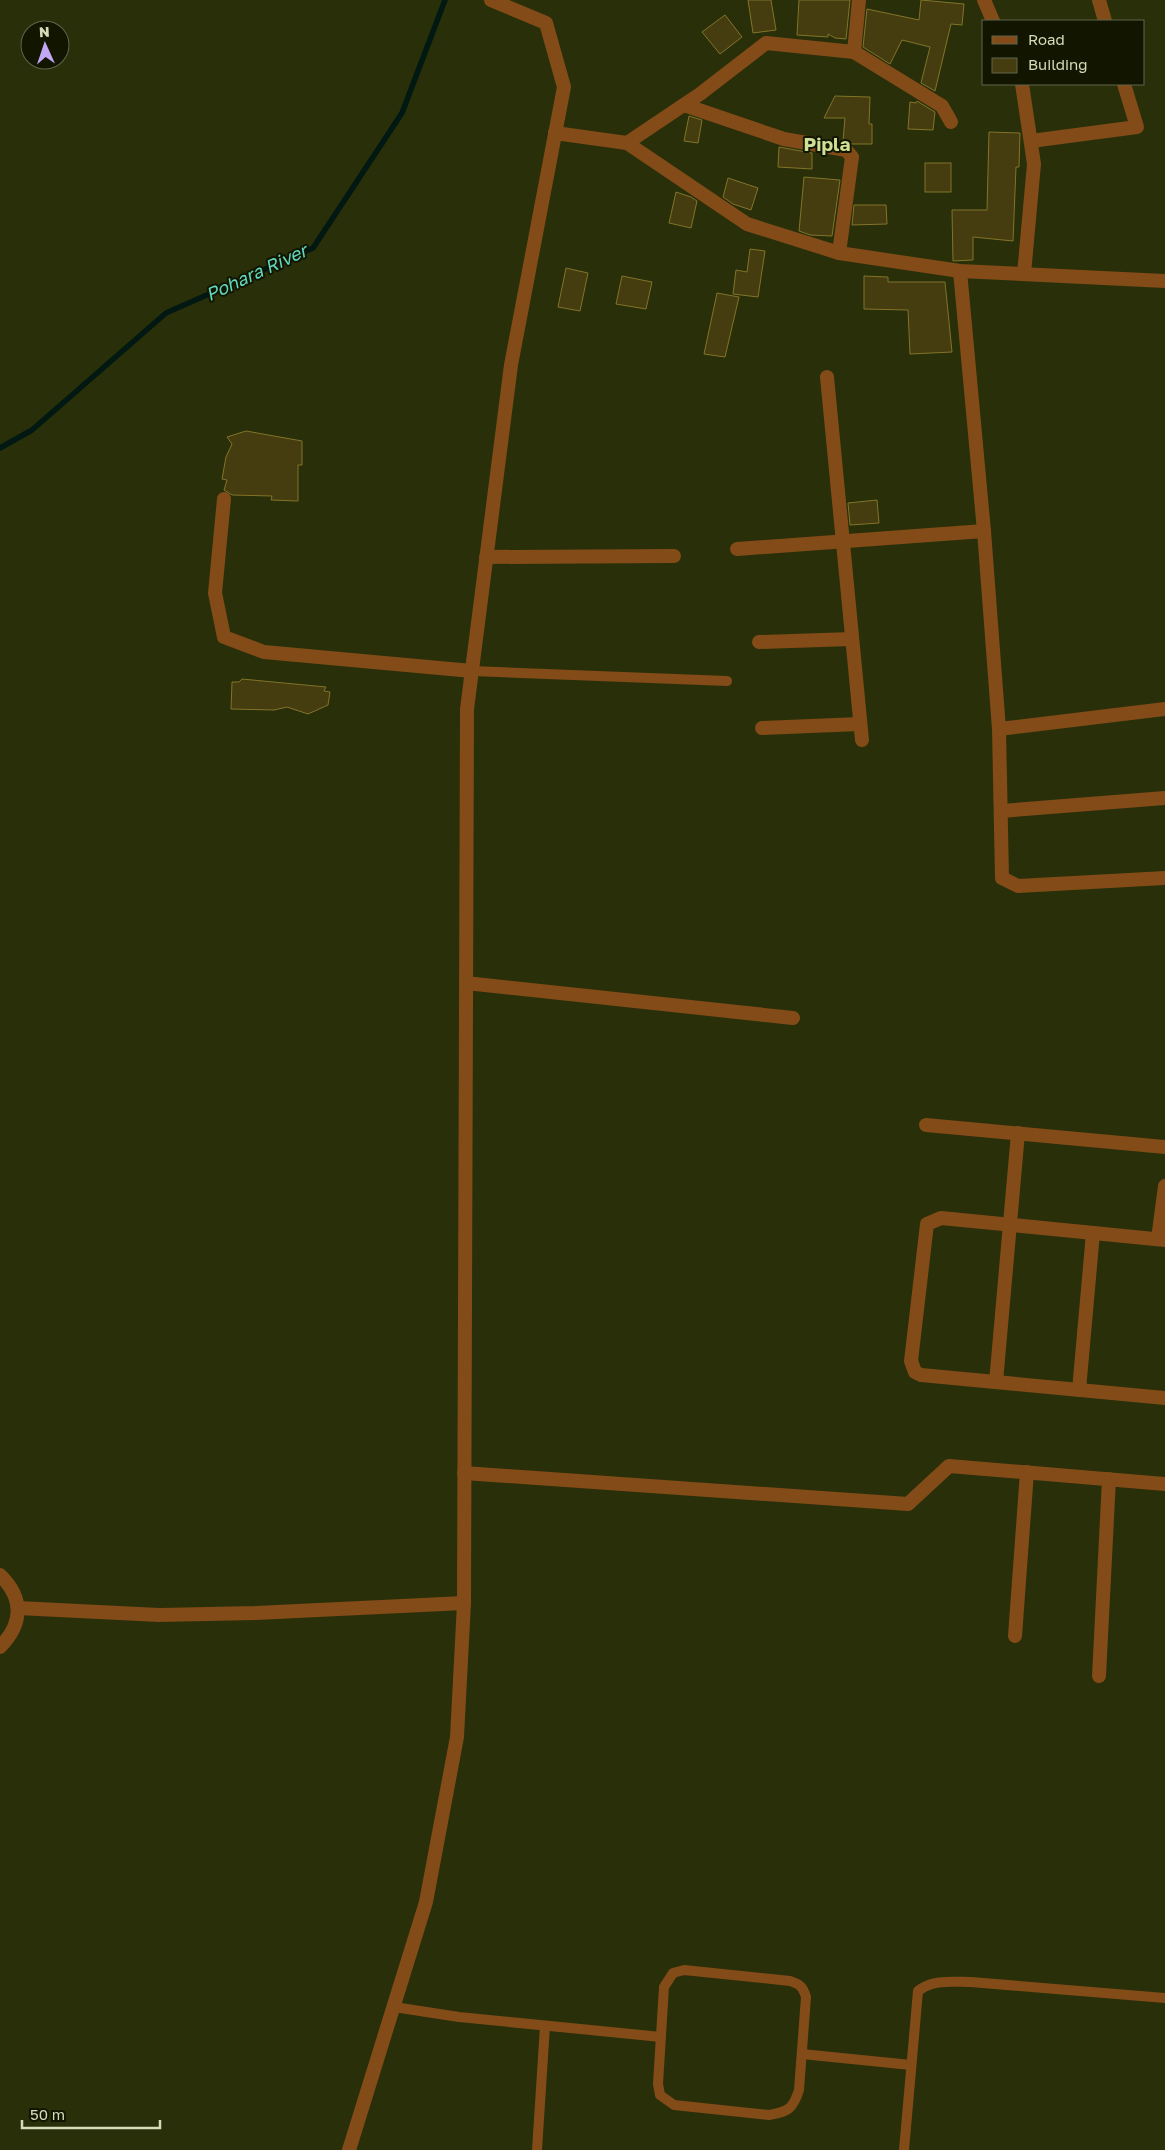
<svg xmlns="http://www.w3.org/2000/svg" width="1165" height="2150" viewBox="0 0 1165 2150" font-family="'Golos Text',sans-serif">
	<rect width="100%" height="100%" fill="#282f09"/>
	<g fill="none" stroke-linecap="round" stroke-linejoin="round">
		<!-- stream -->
		<polyline stroke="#021813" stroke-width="5.5" points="0,448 32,430 166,313 313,248 402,113 445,0"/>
	</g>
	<!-- building -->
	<g fill="#453d10" stroke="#827429">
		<polygon points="748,0 771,0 776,30 753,33"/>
		<polygon points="799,0 850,0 846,39 835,38 828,34 828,37 797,35"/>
		<polygon points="921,0 964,4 962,25 951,24 935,91 921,83 930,47 902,40 890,64 863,47 867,9 919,20"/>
		<polygon points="725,15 742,37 720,54 702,32"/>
		<polygon points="835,96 870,97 869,124 872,124 872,144 852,144 843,141 845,118 824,118"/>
		<polygon points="917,101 935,112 933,130 908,129 910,102 916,103"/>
		<polygon points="689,116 702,120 698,143 684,141"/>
		<polygon points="989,132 1020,133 1019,167 1016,167 1013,241 973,237 973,260 953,261 952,210 987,210"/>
		<polygon points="779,147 812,153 812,169 778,167"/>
		<rect x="925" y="163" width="26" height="29"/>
		<polygon points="804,177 840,180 832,236 810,235 799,231"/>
		<polygon points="728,178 758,188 751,210 733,204 723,197"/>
		<polygon points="676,192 691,197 697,201 691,228 669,223"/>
		<polygon points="854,205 886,205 887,224 852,225"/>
		<polygon points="750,249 765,251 758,297 733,294 736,270 747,272"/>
		<polygon points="566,268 588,273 580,311 558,307"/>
		<polygon points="622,276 652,282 646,309 616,304"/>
		<polygon points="864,276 888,277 888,282 945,282 952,352 910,354 908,310 864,309"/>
		<polygon points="717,293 739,297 725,357 704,354"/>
		<polygon points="246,431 302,441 302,465 298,465 298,501 271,500 272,496 232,495 224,490 227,480 222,479 226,457 232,444 227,437"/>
		<polygon points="877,500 879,523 850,525 848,503"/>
		<polygon points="242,679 326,687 324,691 330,692 328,705 308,714 287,707 274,710 231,709 232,682 239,682"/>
	</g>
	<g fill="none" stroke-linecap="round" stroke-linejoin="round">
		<!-- service -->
		<g stroke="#824b18" stroke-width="10">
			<polyline points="472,671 727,681"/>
			<path d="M 684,1970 L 790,1981 C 800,1984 803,1987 806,1997 L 799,2090 C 793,2109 788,2112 769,2115 L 674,2105 L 660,2095 L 658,2084 L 664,1987 L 673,1973 Z"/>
			<polyline points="394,2007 459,2017 661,2037"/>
			<polyline points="802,2054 911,2065"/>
			<polyline points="537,2150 545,2026"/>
			<path d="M 904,2150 L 918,1991 C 933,1979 953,1982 971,1982 L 1165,1998"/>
		</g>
		<!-- minor -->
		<g stroke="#824b18" stroke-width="14">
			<polyline points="984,0 993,21"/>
			<polyline points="1099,0 1105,21"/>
			<polyline points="854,52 942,106 951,122"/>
			<polyline points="1022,84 1034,164 1024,274"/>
			<polyline points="684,105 784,139 846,150 852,157 839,253"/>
			<polyline points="555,133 627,143 747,224 839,253 960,271 1165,281"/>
			<polyline points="1031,141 1137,127 1124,84"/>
			<polyline points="627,143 700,94 766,43 854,52 859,0"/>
			<polyline points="960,271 984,531 999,729 1165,709"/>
			<polyline points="827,377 862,740"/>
			<polyline points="224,499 215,593 224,637 264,652 472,671"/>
			<polyline points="737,549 984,531"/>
			<polyline points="486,557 674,556"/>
			<polyline points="759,642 852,639"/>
			<polyline points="762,728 860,724"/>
			<polyline points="999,729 1002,878 1018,886 1165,878"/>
			<polyline points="1001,811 1165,798"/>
			<polyline points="466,983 793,1018"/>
			<polyline points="926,1125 1165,1147"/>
			<polyline points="1158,1239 1165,1186"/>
			<polyline points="1165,1240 941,1218 927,1224 911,1361 915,1372 921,1375 1165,1398"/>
			<polyline points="996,1382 1018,1133"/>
			<polyline points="1079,1390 1093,1233"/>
			<polyline points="464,1473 908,1504 949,1466 1165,1484"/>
			<path d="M 0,1575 C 24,1598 23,1624 0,1647"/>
			<polyline points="18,1608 159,1615 256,1613 464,1603"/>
			<polyline points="1015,1636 1027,1472"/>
			<polyline points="1099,1676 1109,1479"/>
		</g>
		<!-- tertiary -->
		<polyline stroke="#824b18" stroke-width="14" points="349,2150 426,1902 457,1737 464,1603 467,709 511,365 564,87 546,23 491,0"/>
	</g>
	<g text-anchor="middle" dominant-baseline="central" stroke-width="4" stroke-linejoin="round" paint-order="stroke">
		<!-- water labels -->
		<g font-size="18" font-style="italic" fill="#62d8c1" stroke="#121600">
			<text transform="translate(256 272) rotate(-25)">Pohara River</text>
		</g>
		<!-- quarter labels -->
		<g font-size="19" font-weight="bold" fill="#cfdf96" stroke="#121600">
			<text x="827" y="143">Pipla</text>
		</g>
	</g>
	<!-- legend -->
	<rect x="982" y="20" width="162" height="65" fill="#121600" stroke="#60654a"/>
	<rect x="992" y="36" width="25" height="8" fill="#824b18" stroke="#60654a"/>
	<text x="1028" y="45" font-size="15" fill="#d4dcb9">Road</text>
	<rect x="992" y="58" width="25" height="15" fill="#453d10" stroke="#60654a"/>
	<text x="1028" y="70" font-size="15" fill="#d4dcb9">Building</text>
	<!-- north arrow -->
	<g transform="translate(45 45) rotate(357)"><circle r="24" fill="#121600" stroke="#60654a"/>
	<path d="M0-4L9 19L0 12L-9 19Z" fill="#c0a8f4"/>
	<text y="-8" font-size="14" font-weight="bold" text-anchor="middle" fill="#d4dcb9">N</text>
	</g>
	<!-- scale -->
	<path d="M22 2120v8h138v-8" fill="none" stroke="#d4dcb9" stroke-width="2.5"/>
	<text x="30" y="2120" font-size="15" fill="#d4dcb9" stroke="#121600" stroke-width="4" paint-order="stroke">50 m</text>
</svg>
